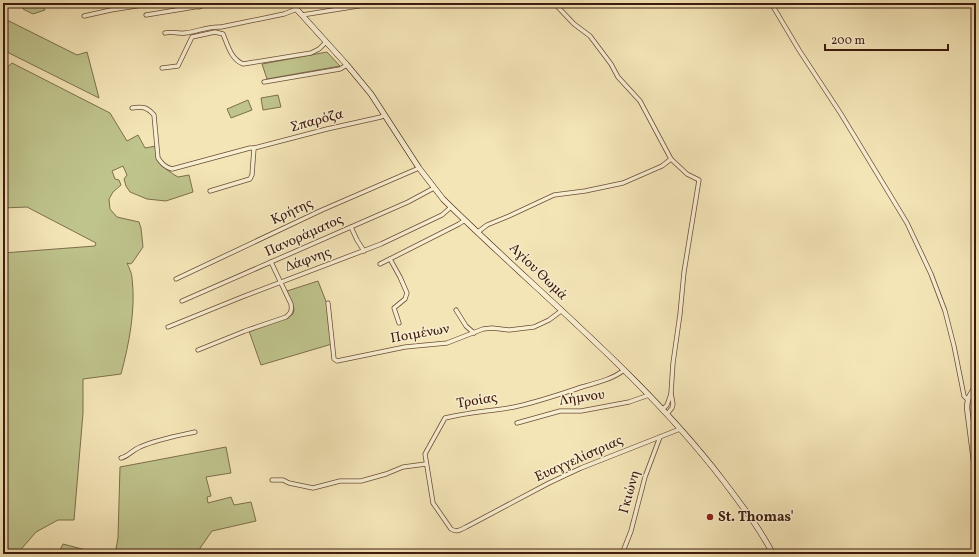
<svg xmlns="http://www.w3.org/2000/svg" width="979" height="557" viewBox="0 0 979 557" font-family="Vollkorn,serif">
	<rect width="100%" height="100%" fill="#f4e5b7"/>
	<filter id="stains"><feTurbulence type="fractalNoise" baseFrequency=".005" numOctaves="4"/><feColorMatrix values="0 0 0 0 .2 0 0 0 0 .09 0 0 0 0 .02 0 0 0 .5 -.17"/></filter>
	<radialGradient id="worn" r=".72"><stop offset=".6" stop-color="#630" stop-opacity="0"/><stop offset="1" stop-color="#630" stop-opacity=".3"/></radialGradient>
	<!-- green -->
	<g fill="#bfc38c" stroke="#7e6e4c">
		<polygon points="25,3 41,3 45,10 33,14 23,9"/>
		<polygon points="3,18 77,55 87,52 99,98 3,50"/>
		<polygon points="327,52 340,66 267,79 262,64"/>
		<path d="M 12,63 L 110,113 L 127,141 L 138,135 L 145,148 L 156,146 C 161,164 161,167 178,177 L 189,175 L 193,192 L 166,201 L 147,199 L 130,192 L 126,186 L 124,179 L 127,175 L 123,166 L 112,171 L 115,179 L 119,180 L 121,185 L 113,192 L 109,199 L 110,209 L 117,217 L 139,222 L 141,228 L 143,247 L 132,263 L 130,264 L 127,263 C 129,268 132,273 132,278 C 136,309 129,344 121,374 L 83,379 L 83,413 L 74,520 L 58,520 L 36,532 L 17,554 L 3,554 L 3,253 L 95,246 L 96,243 L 27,207 L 3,208 L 3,71 Z"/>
		<polygon points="278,95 281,107 263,110 261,98"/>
		<polygon points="248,100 252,110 231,118 227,109"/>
		<polygon points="318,281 327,304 332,344 261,365 249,331 288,317 293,314 294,309 287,291"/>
		<polygon points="226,447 231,473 206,477 211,496 207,497 208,503 231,497 234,505 251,502 256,521 212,531 196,554 115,554 118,538 120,467"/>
		<polygon points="63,544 97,553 96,554 58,554"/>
	</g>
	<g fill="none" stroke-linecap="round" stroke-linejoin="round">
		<defs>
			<g id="minor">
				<polyline points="192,3 199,7"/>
				<polyline points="554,3 574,24 590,36 611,64 618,77 640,101 671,159"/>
				<polyline points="771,3 799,50 841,114 907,223 931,274 945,311 954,346 964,396 968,400"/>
				<polyline points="146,15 219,3"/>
				<polyline points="302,15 377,3"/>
				<polyline points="84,16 111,10 155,3"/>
				<path d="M 165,33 C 172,31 178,34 185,33 C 197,32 208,26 221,27 L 284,14 L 297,9"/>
				<path d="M 162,68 L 178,66 L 192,37 L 215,32 L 223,34 C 228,46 231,59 243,64 L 311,53 L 319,49 L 326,42"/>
				<polyline points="264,82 340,69 347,65"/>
				<path d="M 132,108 C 142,106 147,107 154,115 L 158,158 C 162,164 165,167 172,169 L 250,148 L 254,148 L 327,129 L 381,117 L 385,115"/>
				<polyline points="210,191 250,179 252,175 254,148"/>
				<polyline points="351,227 357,240 364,251"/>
				<polyline points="478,232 487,225 509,216 554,195 585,191 623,183 662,166 671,159 687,174 699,180 684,272 680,314 673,363 671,393 673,404 672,408 667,414"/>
				<polyline points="390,259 400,277 407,293 405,299 394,308 399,323"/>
				<polyline points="380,264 459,224 465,220"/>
				<polyline points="176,279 322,210 419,168"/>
				<polyline points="182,301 408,202 434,188"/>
				<polyline points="328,303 334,359 337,361 405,347 447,343 483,329 492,328 509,330 534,327 549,320 561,311"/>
				<polyline points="456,310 466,326 474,333"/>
				<polyline points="168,327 242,297 381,244 442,215 451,207"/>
				<path d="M 198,350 L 245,331 L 286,317 C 291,313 292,311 291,304 L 271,262"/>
				<path d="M 624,370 C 613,379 596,383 582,387 C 560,394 538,402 514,407 C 491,411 468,412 445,418 L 425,454 L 433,503 L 451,529 C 457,533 462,529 468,526 L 549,483 L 581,468 L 680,429"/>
				<polyline points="663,409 667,405 671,394"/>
				<polyline points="517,423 560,411 581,411 629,402 649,395"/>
				<path d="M 121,458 C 129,456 132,450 140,447 C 158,439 176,436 195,432"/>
				<polyline points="272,480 283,480 289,483 313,488 340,481 361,481 386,474 403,467 426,464"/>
				<polyline points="622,554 631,531 645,477 660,437"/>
			</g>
			<path id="tertiary" d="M 976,387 C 970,393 967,400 967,408 L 976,477"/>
			<path id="secondary" d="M 291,3 L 347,65 L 371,94 L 419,168 L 443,199 C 537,292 641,374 722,479 C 740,503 759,527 773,554"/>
		</defs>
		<!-- minor casing -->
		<use href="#minor" stroke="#6b4d38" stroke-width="5"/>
		<!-- tertiary casing -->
		<use href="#tertiary" stroke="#6b4d38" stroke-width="6"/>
		<!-- secondary casing -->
		<use href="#secondary" stroke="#3d1a0d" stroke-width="6"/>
		<!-- minor -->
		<use href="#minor" stroke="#f8eed0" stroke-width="3.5"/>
		<!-- tertiary -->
		<use href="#tertiary" stroke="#f8eed0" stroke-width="4.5"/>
		<!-- secondary -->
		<use href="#secondary" stroke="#f8eed0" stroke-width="5"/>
	</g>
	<!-- markers -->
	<circle fill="#8f2418" stroke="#f8eed0" stroke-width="1.5" cx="710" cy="517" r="4"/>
	<g text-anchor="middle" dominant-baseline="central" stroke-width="3" stroke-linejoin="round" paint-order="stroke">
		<!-- street labels -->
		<g font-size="14" fill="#3d1a0d" stroke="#f8eed0">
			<text transform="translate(317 121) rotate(-15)">Σπαρόζα</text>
			<text transform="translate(292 212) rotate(-25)">Κρήτης</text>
			<text transform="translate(304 236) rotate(-24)">Πανοράματος</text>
			<text transform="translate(308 260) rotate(-20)">Δάφνης</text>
			<text transform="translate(538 272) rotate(44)">Αγίου Θωμά</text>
			<text transform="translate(420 334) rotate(-10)">Ποιμένων</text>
			<text transform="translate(582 398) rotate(-8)">Λήμνου</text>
			<text transform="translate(477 401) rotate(-9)">Τροίας</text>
			<text transform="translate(579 459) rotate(-24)">Ευαγγελίστριας</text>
			<text transform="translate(630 492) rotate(-74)">Γκιώνη</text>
		</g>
		<!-- poi labels -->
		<g font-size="14" font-weight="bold" fill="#3d1a0d" stroke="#f8eed0" text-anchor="start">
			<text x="718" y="517">St. Thomas'</text>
		</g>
	</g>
	<!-- margin -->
	<rect width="979" height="557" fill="none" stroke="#f4e5b7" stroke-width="16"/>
	<rect x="4" y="4" width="971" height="549" fill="none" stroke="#3d1a0d" stroke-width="2"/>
	<rect x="8" y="8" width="963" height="541" fill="none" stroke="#3d1a0d"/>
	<!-- scale -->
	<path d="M825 44v6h123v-6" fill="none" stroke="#3d1a0d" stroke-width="2"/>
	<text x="831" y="44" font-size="12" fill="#3d1a0d" stroke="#f8eed0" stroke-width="3" paint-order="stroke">200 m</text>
	<rect width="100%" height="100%" filter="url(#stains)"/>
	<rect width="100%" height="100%" fill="url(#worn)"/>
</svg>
